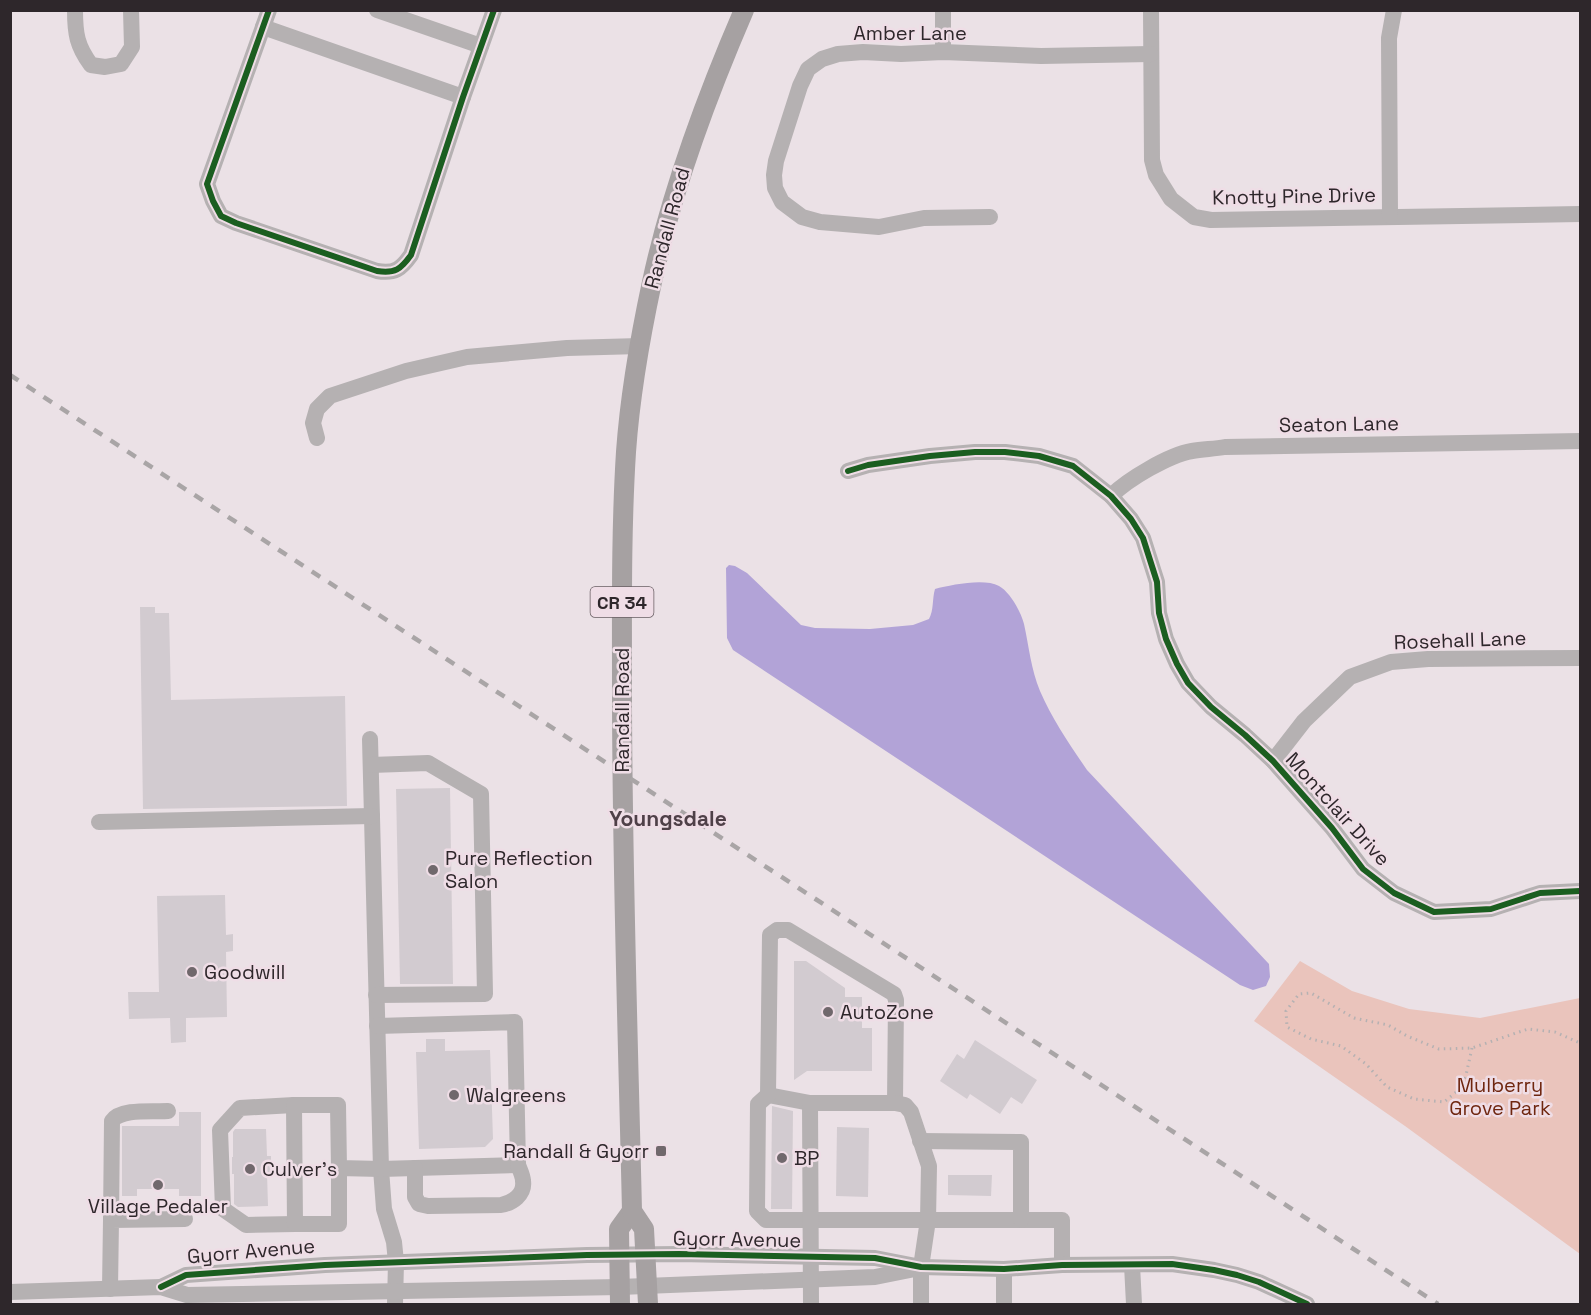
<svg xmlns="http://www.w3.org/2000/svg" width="1591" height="1315" viewBox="0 0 1591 1315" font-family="'Space Grotesk',sans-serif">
	<rect width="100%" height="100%" fill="#ebe1e6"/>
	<!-- green -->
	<polygon fill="#eac4bc" points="1300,961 1352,991 1409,1009 1480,1018 1580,998 1580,1254 1405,1126 1254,1021"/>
	<!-- water -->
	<path fill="#b2a3d7" d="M 729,565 L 735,566 L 747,573 L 801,625 L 815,628 L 870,629 L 913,625 L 929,619 C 934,610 932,599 935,589 C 951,585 984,578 999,586 C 1010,592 1021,612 1024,624 C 1029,647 1031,669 1040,691 C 1052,719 1070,745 1087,770 L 1269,964 L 1270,977 L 1266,986 L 1253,990 L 1240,985 L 733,650 L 727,638 L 726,568 Z"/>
	<!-- building -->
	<g fill="#d2cbd0">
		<polygon points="140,607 155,607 155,613 169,613 171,700 345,696 347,806 143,809"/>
		<polygon points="450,788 453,984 400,984 396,789"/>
		<polygon points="225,895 226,935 233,934 233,951 226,952 227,1017 186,1018 186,1042 171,1043 170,1018 129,1019 128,992 159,992 157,896"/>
		<polygon points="794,961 806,961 845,988 845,997 862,997 862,1028 872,1028 872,1071 807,1071 794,1080"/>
		<polygon points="426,1039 445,1039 445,1051 490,1050 493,1139 485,1147 419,1149 416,1052 426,1052"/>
		<polygon points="975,1040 1037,1080 1022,1104 1011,1097 1000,1114 970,1094 967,1099 940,1081 957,1054 964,1059"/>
		<polygon points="772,1106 793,1111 792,1209 771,1209"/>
		<polygon points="179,1112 201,1112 201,1196 179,1196 179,1189 137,1189 137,1196 122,1196 122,1126 179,1126"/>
		<polygon points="837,1127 869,1128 868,1197 836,1196"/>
		<polygon points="235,1129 266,1129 267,1156 271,1156 271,1173 267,1173 268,1206 238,1207 234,1204 234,1174 232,1174 232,1157 233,1157 233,1132"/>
		<polygon points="948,1175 992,1175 991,1196 948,1195"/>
	</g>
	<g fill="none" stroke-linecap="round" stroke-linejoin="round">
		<!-- path -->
		<polyline stroke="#b5b1b2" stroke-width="3" stroke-dasharray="1.5 4.5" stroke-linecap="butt" points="1472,1048 1466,1075 1460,1089 1444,1102 1414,1099 1387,1087 1366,1064 1341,1046 1311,1039 1287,1027 1286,1011 1299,994 1311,993 1354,1018 1388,1025 1407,1036 1439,1049 1472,1048 1528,1029 1555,1032 1580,1043"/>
		<!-- minor -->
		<g stroke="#b5b1b2" stroke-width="16">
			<path d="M 75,10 C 75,34 77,46 91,65 L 105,67 L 121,64 L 132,47 L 131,10"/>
			<path d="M 269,10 L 207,184 L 213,201 L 221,216 L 236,223 L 377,271 C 395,274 401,269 411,255 L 463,97 L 494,10"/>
			<polyline points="377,10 481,46"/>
			<polyline points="943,10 943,52"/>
			<polyline points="1151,10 1152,160 1156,175 1171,199 1194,217 1211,220 1580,214"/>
			<polyline points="263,27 463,97"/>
			<polyline points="1390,216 1389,38 1394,10"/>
			<polyline points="990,217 924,218 879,227 820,222 802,217 782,202 775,188 774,175 776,161 800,86 808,69 822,59 838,54 863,52 901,54 943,52 1041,56 1151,54"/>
			<polyline points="317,438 313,423 317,409 330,396 406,371 467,357 567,348 640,346"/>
			<polyline points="848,471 868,465 930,456 975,452 1005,452 1039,456 1073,466 1111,496 1131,519 1143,538 1157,582 1159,613 1166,639 1177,664 1188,683 1211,707 1245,735 1273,761 1332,828 1363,869 1394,893 1434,912 1491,909 1540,893 1580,891"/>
			<path d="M 1111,496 C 1128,479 1169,455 1192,451 C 1203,449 1214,449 1225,447 L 1580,441"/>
			<polyline points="370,739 381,1169 384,1209 394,1242 396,1262 395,1304"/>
			<polyline points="1273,761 1304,721 1350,677 1391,662 1428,659 1580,658"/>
			<polyline points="371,765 428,763 481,794 485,994 376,995"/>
			<polyline points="99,822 372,816"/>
			<polyline points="768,1095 810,1103"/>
			<polyline points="895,1103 896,1000 894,994 788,930 777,930 770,935 768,1095 758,1104 757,1211 766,1220 1062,1220 1062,1265"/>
			<polyline points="294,1105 240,1108 220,1130 223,1209 246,1225 295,1224"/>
			<polyline points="920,1141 1021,1142 1021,1220"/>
			<polyline points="339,1168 339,1224 295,1224 294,1105 338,1105 339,1168 381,1169 518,1165 515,1022 377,1026"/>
			<path d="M 415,1168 L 415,1197 L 419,1204 L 428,1206 L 501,1205 C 512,1203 525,1195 523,1181 C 523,1176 520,1170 518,1165"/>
			<path d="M 111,1220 L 112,1121 C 121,1108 153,1112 168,1111"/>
			<polyline points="1132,1265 1134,1304"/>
			<polyline points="1004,1269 1004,1304"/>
			<polyline points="161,1287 186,1275 325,1265 587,1255 679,1254 875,1258 921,1267 1004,1269 1062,1265 1172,1264 1214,1270 1237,1275 1259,1282 1307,1304"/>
			<polyline points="110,1289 111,1220 185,1219"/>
			<polyline points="10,1292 161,1287 187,1295 620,1287 875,1277 915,1269"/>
			<polyline points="811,1304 810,1103 895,1103 905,1105 911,1112 929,1166 928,1220 921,1267 921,1304"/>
		</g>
		<!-- major -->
		<g stroke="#a6a1a2" stroke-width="20">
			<polyline points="620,1304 619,1229 632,1211"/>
			<path d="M 648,1304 L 644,1229 L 632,1211 C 628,1038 622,864 622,691 C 622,611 621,531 626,452 C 630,395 640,338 652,282 C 672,189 706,98 744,10"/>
		</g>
		<!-- rail -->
		<polyline stroke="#a9a5a6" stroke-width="4.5" stroke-dasharray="10 10" stroke-linecap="butt" points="10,375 1438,1304"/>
		<defs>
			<g id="cycleway">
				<path d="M 269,10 L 207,184 L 213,201 L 221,216 L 236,223 L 377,271 C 395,274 401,269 411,255 L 463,97 L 494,10"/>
				<polyline points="848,471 868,465 930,456 975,452 1005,452 1039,456 1073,466 1111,496 1131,519 1143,538 1157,582 1159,613 1166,639 1177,664 1188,683 1211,707 1245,735 1273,761 1332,828 1363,869 1394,893 1434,912 1491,909 1540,893 1580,891"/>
				<polyline points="161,1287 186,1275 325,1265 587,1255 679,1254 875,1258 921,1267 1004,1269 1062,1265 1172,1264 1214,1270 1237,1275 1259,1282 1307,1304"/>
			</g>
		</defs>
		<!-- cycleway casing -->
		<use href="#cycleway" stroke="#efdde6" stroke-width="10"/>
		<!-- cycleway -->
		<use href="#cycleway" stroke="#1b5e20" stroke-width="6"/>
	</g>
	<!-- markers -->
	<g fill="#70686c" stroke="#efdde6" stroke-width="2">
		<circle cx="433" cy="870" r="6"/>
		<circle cx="192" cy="972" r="6"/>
		<circle cx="828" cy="1012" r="6"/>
		<circle cx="454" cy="1095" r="6"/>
		<rect x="655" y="1145" width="12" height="12" rx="3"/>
		<circle cx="782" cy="1158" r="6"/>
		<circle cx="250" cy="1169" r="6"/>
		<circle cx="158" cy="1185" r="6"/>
	</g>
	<g text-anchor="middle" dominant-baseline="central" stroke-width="5" stroke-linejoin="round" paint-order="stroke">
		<!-- shield labels -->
		<rect fill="#efdde6" stroke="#685e63" stroke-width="1.5" x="590.5" y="587" width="63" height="30" rx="4.5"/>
		<g font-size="18" font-weight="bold" fill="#2e272b">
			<text x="622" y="602">CR 34</text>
		</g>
		<!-- street labels -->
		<g font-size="20" fill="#2e272b" stroke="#efdde6">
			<text x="910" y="33">Amber Lane</text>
			<text transform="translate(1294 196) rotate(-1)">Knotty Pine Drive</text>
			<text transform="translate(667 228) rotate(-75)">Randall Road</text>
			<text transform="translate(1339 424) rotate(-1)">Seaton Lane</text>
			<text transform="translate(1460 640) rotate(-2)">Rosehall Lane</text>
			<text transform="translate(622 710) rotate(-90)">Randall Road</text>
			<text transform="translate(1338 809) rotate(48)">Montclair Drive</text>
			<text transform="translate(737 1239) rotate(1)">Gyorr Avenue</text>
			<text transform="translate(251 1251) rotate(-5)">Gyorr Avenue</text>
		</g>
		<!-- poi labels -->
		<g font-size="20" fill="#2e272b" stroke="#efdde6" text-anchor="start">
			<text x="445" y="858">Pure Reflection<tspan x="445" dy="23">Salon</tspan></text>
			<text x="204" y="972">Goodwill</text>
			<text x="840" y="1012">AutoZone</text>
			<text x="466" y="1095">Walgreens</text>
			<text x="649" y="1151" text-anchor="end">Randall &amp; Gyorr</text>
			<text x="794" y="1158">BP</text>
			<text x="262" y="1169">Culver's</text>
			<text x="158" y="1206" text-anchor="middle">Village Pedaler</text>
		</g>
		<!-- park labels -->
		<g font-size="20" fill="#6f260f" stroke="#efdde6">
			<text x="1500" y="1085">Mulberry<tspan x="1500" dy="23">Grove Park</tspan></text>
		</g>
		<!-- neighbourhood labels -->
		<g font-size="21" font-weight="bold" fill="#4f4048" stroke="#efdde6">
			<text x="668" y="818">Youngsdale</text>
		</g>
	</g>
	<!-- border -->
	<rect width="1591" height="1315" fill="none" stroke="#2e272b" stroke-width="24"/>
</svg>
